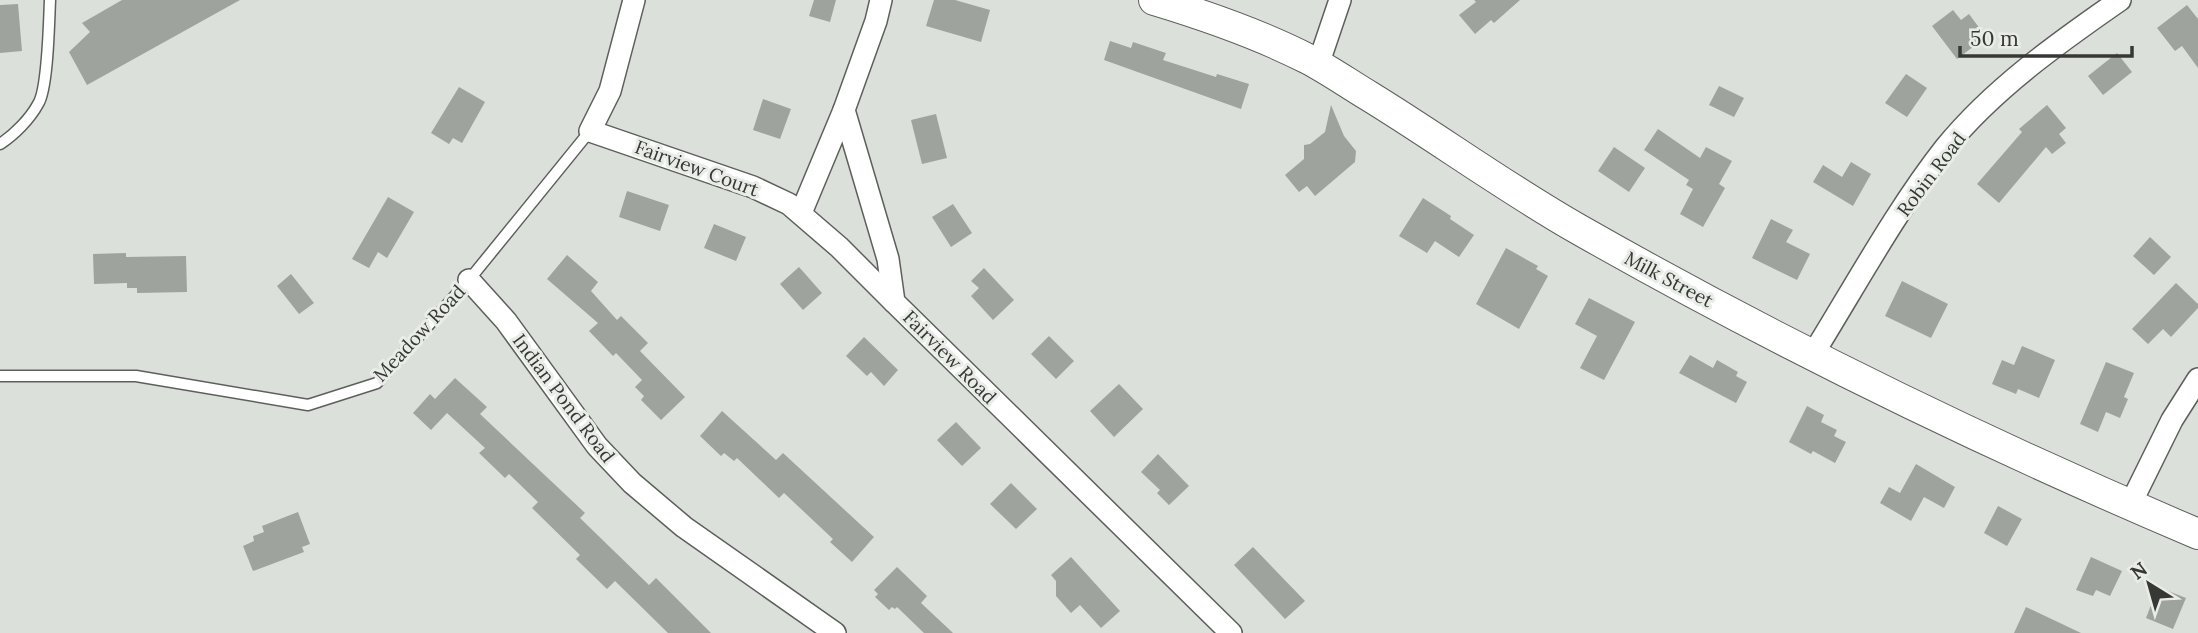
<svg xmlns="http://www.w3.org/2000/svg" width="2198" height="633" viewBox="0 0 2198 633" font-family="Lora,serif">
	<rect width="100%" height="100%" fill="#dbe0da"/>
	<!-- building -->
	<g fill="#9fa39d">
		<polygon points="122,0 240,0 87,85 69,52 90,32 82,23"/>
		<polygon points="814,0 836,0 830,22 809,16"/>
		<polygon points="934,0 955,0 990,10 981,42 926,26"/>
		<polygon points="1474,0 1520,0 1494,23 1491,20 1475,34 1459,15 1476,2"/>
		<polygon points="18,4 22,51 0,53 0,5"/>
		<polygon points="2187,5 2198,19 2198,68 2182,46 2175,51 2157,28"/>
		<polygon points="1953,10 1961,20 1969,14 1986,37 1957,59 1932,26"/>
		<polygon points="1110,41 1131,48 1133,42 1166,53 1163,60 1216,77 1217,74 1249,84 1241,109 1104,60"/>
		<polygon points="2117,53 2132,72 2103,95 2088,76"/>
		<polygon points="1906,74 1927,88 1907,117 1885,103"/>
		<polygon points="1719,86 1744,98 1734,117 1709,105"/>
		<polygon points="459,87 485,102 462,143 453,138 449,144 431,133"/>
		<polygon points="763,99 791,109 780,139 753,130"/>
		<polygon points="1331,105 1344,136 1356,151 1355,162 1315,196 1307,186 1299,192 1285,175 1304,159 1304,145 1310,144 1325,132"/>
		<polygon points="2047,105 2066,128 2059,134 2066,143 2052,154 2046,147 1999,203 1977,184 2022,132 2019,129"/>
		<polygon points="936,114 947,158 922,164 911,120"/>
		<polygon points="1658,129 1700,158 1706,147 1732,161 1719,184 1725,188 1703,227 1680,214 1693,189 1686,185 1689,180 1644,150"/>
		<polygon points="1614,147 1645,168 1629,192 1598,171"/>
		<polygon points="1851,162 1871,174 1853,206 1813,182 1823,165 1842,177"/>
		<polygon points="627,191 669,205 660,231 619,217"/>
		<polygon points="388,197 414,212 387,258 378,252 369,268 352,259"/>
		<polygon points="1423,198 1451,216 1450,219 1474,235 1459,257 1435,241 1427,253 1399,236"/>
		<polygon points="953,204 972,233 951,247 932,217"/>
		<polygon points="1771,219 1793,230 1786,242 1810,254 1797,280 1752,258"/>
		<polygon points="714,224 746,237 736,261 704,248"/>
		<polygon points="2150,237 2171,257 2154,275 2133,256"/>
		<polygon points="1506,248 1538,266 1536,269 1548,276 1519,329 1476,304"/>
		<polygon points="126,253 126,257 186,256 187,292 137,293 137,288 127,288 127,283 94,284 93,254"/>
		<polygon points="567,255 598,282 591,291 617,320 621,316 648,343 640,351 685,397 661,420 641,400 644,396 635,387 642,380 616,353 613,356 589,331 598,323 547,279"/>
		<polygon points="799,267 822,293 803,310 780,284"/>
		<polygon points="984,268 1014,300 993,320 971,296 979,288 971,281"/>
		<polygon points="291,274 314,303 299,314 277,286"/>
		<polygon points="1902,281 1948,304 1931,338 1885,316"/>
		<polygon points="2176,283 2198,304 2198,308 2171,337 2163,329 2148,344 2132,329"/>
		<polygon points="1589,298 1635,322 1604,380 1580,368 1597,336 1575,324"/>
		<polygon points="1049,336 1074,361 1056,379 1031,354"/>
		<polygon points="864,337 898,370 884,386 871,372 867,376 846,356"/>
		<polygon points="2022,346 2055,360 2039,398 2018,389 2016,394 1992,384 2002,360 2014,365"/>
		<polygon points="1690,355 1713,368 1717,360 1738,372 1736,376 1747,382 1736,403 1679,373"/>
		<polygon points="2106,362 2134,373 2124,397 2128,399 2120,418 2106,412 2098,432 2080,424"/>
		<polygon points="455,378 487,407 480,414 585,513 580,518 649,585 656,578 711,633 668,633 615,581 607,589 576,559 580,555 532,508 538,502 509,474 505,478 479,453 485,448 447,413 431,430 413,413 430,394 435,399"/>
		<polygon points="1119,384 1143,409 1114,437 1090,411"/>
		<polygon points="1807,406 1824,415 1821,422 1837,430 1834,436 1846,442 1835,463 1813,451 1811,454 1789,442"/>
		<polygon points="722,411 776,460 783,453 874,537 852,562 830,542 833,539 784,493 779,498 737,458 734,461 724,453 721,456 700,436"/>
		<polygon points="956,422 981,448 962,466 937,440"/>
		<polygon points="1158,454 1189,486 1169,505 1157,493 1160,490 1141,472"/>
		<polygon points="1916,464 1955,487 1944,508 1924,497 1911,521 1880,503 1889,487 1900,493"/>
		<polygon points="1011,483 1037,509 1016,529 990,504"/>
		<polygon points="1998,506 2022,519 2007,546 1984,533"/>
		<polygon points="298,512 310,544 302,547 304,552 253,571 243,546 254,541 253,536 264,532 262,526"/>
		<polygon points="1253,547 1305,601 1285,619 1234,565"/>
		<polygon points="1071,557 1120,611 1101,628 1080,605 1071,613 1056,596 1056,581 1051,575"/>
		<polygon points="2091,557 2122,571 2110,596 2096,590 2093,596 2076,590"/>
		<polygon points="897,567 927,596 921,603 953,633 924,633 897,607 895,609 892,607 889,610 875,597 878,594 874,590"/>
		<polygon points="2158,587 2186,598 2173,629 2146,618"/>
		<polygon points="2026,607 2081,633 2014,633"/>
	</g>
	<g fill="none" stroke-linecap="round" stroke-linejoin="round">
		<defs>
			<g id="service">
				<path d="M 0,144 C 14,135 30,119 38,104 C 48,89 49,21 50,0"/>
				<polyline points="0,376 136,376 308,405 377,383 469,280 590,131"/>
			</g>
			<g id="minor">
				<polyline points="634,0 610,91 590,131 753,187 789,204 839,247 894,302"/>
				<polyline points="881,0 876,21 844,110 888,259 894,302 1231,633"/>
				<polyline points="1318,65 1340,0"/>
				<polyline points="801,213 844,110"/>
				<polyline points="469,280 506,321 597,446 632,483 684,527 835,633"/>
				<path d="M 1813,354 C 1854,288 1897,209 1945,148 C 1993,89 2058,43 2120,0"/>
				<polyline points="2130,505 2172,420 2198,379"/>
			</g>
			<path id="secondary" d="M 1154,0 C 1207,16 1259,34 1308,59 C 1329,70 1349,84 1369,96 C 1439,139 1506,188 1578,229 C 1778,343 1986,444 2198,534"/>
		</defs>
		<!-- service casing -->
		<use href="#service" stroke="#5c605b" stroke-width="13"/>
		<!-- minor casing -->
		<use href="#minor" stroke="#5c605b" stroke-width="24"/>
		<!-- secondary casing -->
		<use href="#secondary" stroke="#5c605b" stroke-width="32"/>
		<!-- service -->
		<use href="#service" stroke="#fff" stroke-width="10"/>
		<!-- minor -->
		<use href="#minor" stroke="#fff" stroke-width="21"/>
		<!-- secondary -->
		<use href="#secondary" stroke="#fff" stroke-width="30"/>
	</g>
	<g text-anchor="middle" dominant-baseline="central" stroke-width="6" stroke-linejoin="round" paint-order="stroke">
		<!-- street labels -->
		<g font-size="19" fill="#373836" stroke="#e9ede7">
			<text transform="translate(697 168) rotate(20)">Fairview Court</text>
			<text transform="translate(1931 174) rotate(-53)">Robin Road</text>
			<text transform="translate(1669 279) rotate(28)">Milk Street</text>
			<text transform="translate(419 333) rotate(-47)">Meadow Road</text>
			<text transform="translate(950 357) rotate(45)">Fairview Road</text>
			<text transform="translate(564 398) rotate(53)">Indian Pond Road</text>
		</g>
	</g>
	<!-- north arrow -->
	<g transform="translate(2149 584) rotate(323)" stroke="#e9ede7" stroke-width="5" paint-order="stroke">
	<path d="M0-5L12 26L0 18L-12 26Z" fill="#373836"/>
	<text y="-10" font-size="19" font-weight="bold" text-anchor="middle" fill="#373836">N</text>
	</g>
	<!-- scale -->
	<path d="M1960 46v10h172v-10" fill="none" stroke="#373836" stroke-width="3.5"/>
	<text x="1970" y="46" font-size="21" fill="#373836" stroke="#e9ede7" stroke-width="5" paint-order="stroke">50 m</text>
</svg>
